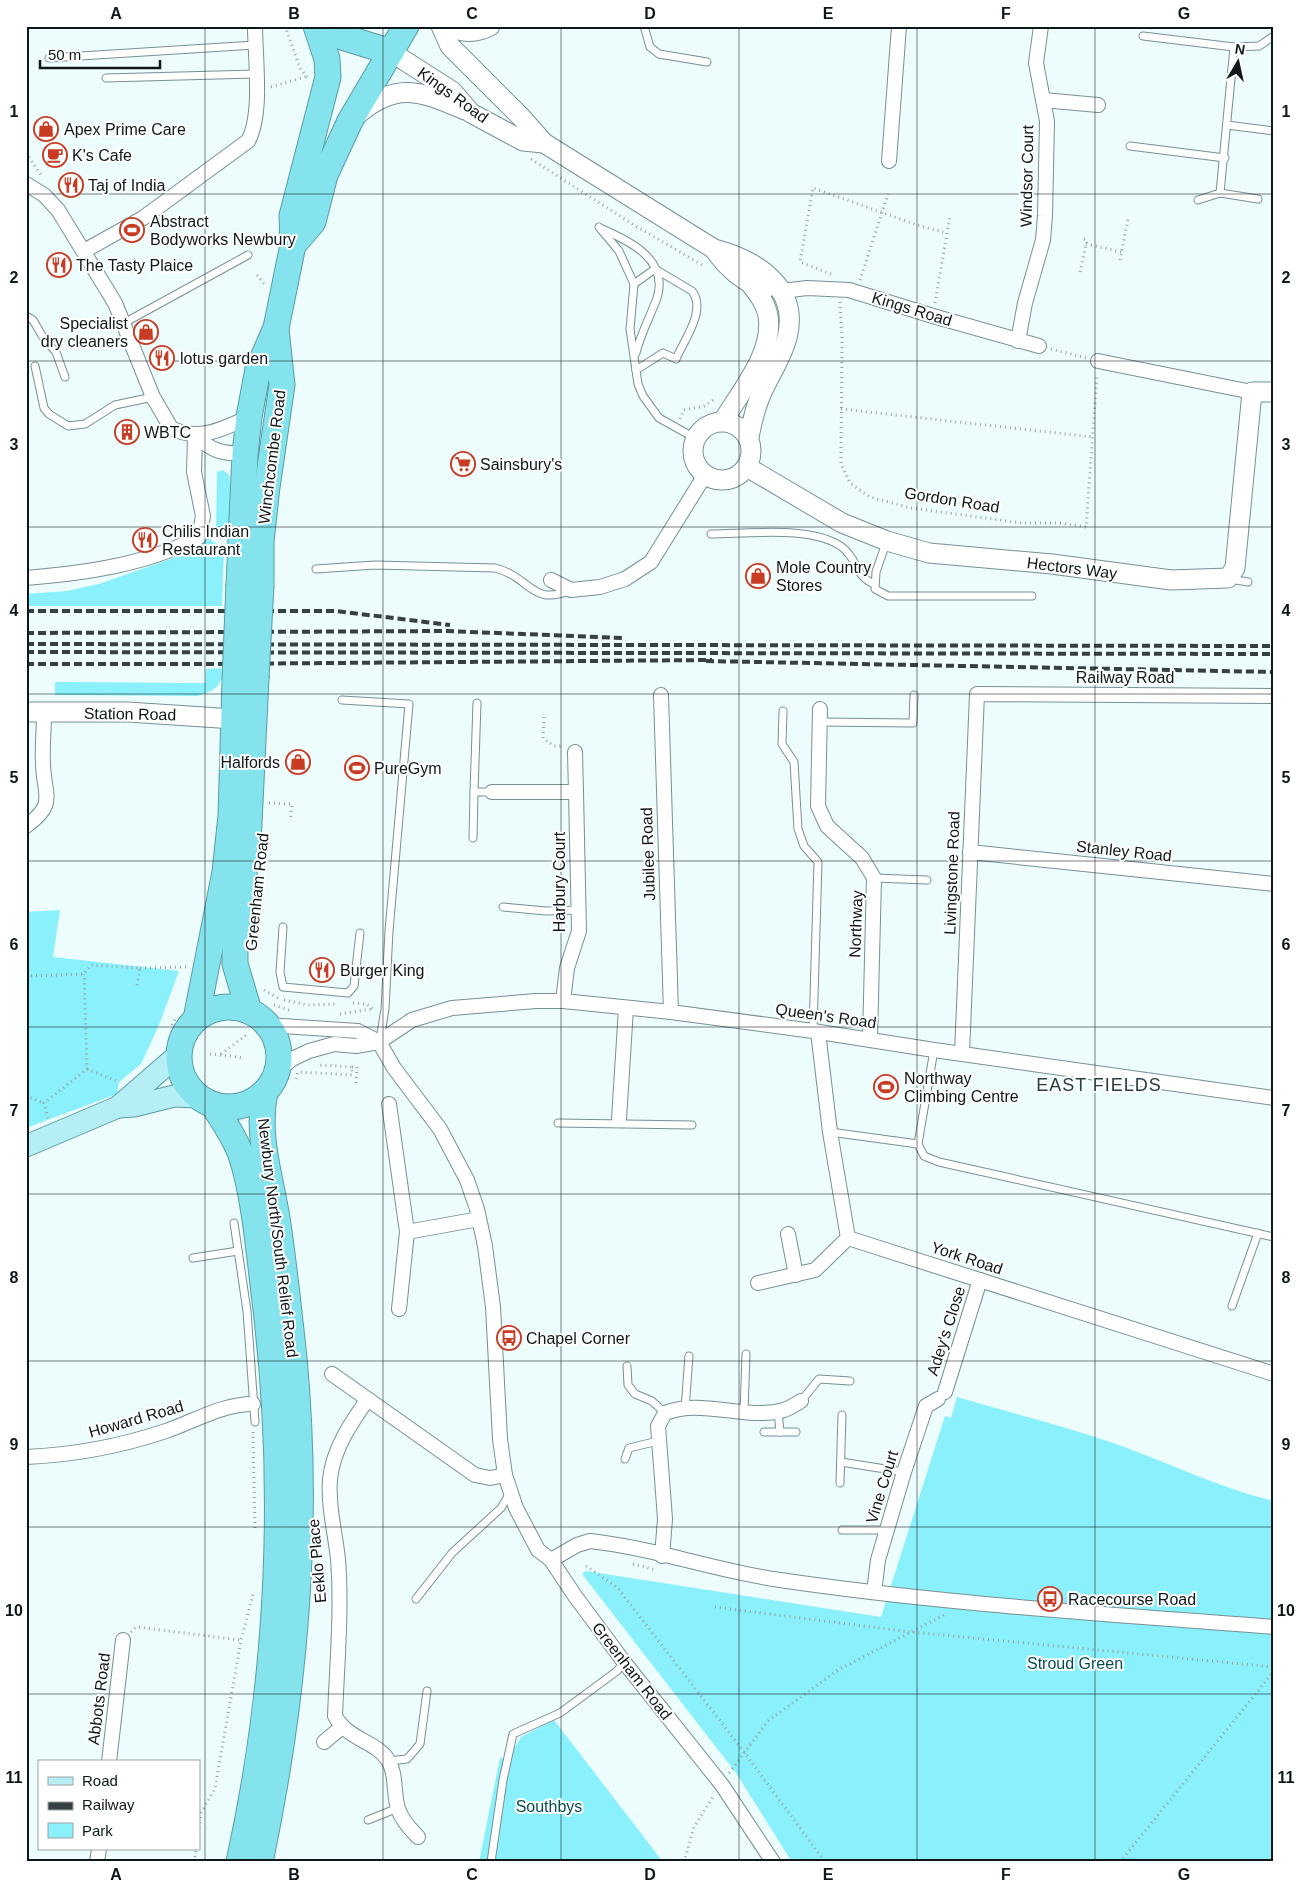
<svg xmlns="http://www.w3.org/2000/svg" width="1300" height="1888" viewBox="0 0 1300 1888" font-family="Helvetica,sans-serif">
	<rect width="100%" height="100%" fill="#edfdfe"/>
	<!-- green -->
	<g fill="#8af0fb">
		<polygon points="223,470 229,475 230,483 230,539 216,529 217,472"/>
		<polygon points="205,536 224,549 222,606 26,606 26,594 67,591 99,584 196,550"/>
		<path d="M 221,668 C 225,686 213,691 198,696 L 55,695 L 55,682 L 205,683 L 206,669 Z"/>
		<polygon points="60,910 53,957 179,971 159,1025 141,1064 119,1082 117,1094 26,1128 26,912"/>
		<path d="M 957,1397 C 1011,1413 1066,1426 1119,1445 C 1171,1464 1220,1488 1274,1501 L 1274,1862 L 792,1862 L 736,1773 L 582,1574 L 586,1571 L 881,1617 L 945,1416 L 951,1418 Z"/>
		<polygon points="554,1720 663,1862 479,1862 500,1758 508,1759 521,1737"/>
	</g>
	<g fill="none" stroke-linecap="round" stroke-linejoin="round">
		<defs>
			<g id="lane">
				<polyline points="644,26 650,47 659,54 707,62"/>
				<polyline points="1143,36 1234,47 1259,46 1274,36"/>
				<polyline points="49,58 255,45"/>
				<polyline points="106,78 255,74"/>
				<polyline points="1227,125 1274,131"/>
				<polyline points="1130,146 1225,158"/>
				<polyline points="1220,193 1234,47"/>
				<polyline points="1198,200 1220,193 1258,199"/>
				<polyline points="599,227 619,251 634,284 630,329 638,384 643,396 659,418 695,438"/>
				<path d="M 602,229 C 630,241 669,260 657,298 C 650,317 641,333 636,353"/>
				<path d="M 634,284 L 655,269 L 692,291 C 707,310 684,340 676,359 L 663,353 L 636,370"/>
				<polyline points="26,316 33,320 44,339 56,352 65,377"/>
				<polyline points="124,323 248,255"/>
				<polyline points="35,366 44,408 49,414 68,426 85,424 115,405 153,397"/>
				<path d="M 711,534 C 746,534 815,525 843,548 C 858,560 855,576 874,584"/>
				<polyline points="886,543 876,572 875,589 888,596 1032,596"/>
				<path d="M 316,569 L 375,565 L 495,568 C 531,577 531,607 571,590"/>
				<polyline points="1230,579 1248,582"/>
				<polyline points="342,700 409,704 389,931 385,1009 380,1040"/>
				<polyline points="477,703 474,792 492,792"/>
				<polyline points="783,711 782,744 794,762 798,829 804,846 818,862 813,1031"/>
				<polyline points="819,722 913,723 914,695"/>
				<polyline points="473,838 474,792"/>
				<polyline points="874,878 927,880"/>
				<polyline points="503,907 546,911 579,910"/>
				<polyline points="283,927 280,972 283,987 348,993 354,986 360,933"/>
				<polyline points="934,1050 918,1144 924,1156 939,1162 1274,1237"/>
				<polyline points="558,1123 692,1125"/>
				<polyline points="830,1132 918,1144"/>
				<polyline points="234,1223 247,1311 255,1422"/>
				<polyline points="193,1258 238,1251"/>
				<polyline points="1232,1306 1258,1233"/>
				<polyline points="627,1366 628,1385 635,1394 652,1401 665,1413"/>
				<polyline points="801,1401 819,1379 850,1381"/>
				<polyline points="685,1409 689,1356"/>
				<polyline points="778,1411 780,1432"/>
				<polyline points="744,1412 746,1354"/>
				<polyline points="764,1432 796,1432"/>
				<polyline points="625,1459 629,1448 658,1441"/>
				<polyline points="841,1462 904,1472"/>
				<polyline points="840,1483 842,1415"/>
				<polyline points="842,1530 887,1530"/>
				<polyline points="416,1599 452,1553 501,1508 510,1493"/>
				<polyline points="389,1761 407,1759 420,1744 427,1691"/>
				<polyline points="368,1820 398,1808"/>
				<polyline points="491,1862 503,1780 513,1734 560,1713 617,1671 624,1662"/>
			</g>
			<g id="street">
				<polyline points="1043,100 1098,105"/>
				<polyline points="889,161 899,26"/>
				<path d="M 26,184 L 44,195 L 58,210 L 115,303 L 153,397 L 171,428 C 198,442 223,429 249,417"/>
				<path d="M 84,251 L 143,218 L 248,141 C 263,114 255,58 255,26"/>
				<polyline points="782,291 807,288 849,290 933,316 1039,346"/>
				<polyline points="1018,341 1025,303 1043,240 1045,216 1047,121 1036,63 1041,26"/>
				<polyline points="1098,361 1252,392"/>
				<path d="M 195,436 C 214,452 220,453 245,454"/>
				<path d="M 26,578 C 85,573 146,565 199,537 L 203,516 L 194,472 L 195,436"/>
				<polyline points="551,580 571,590 600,587 625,579 651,562 705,475"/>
				<polyline points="661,695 671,1012"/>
				<polyline points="820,709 818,806 827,826 862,858 874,878 870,1039"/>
				<polyline points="575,752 576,792"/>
				<polyline points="492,792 576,792 579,931 567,968 563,1001"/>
				<path d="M 26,826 C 57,804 44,796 43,764 C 42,748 44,730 44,713"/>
				<polyline points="970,852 1274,884"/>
				<polyline points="267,1025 358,1031 379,1042 394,1068 440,1129 467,1180 477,1209 485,1246 493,1307 500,1439 505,1475 516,1508 538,1550 551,1560 575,1596 624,1662 722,1785 773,1862"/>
				<polyline points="818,1032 830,1132 848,1238"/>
				<polyline points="962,1054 977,694 1274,696"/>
				<polyline points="276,1072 292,1059 309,1051 334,1044 356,1046 379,1042 412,1020 452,1008 536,1001 563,1001 671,1012 813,1031 934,1050 1274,1098"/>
				<polyline points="389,1104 407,1232 399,1309"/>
				<polyline points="619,1119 626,1008"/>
				<polyline points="407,1232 479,1219"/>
				<polyline points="788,1234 796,1275"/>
				<polyline points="848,1238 1274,1374"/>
				<polyline points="758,1283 815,1270 848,1238"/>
				<polyline points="332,1374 475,1475 490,1478 505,1475"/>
				<polyline points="945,1392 980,1280"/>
				<path d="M 367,1400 C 351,1423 333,1449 330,1479 C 328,1506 335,1532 338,1559 C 342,1611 337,1663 335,1716 C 348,1740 376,1741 388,1760 C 397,1775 393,1792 398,1809 C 402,1820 410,1829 418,1837"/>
				<path d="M 26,1457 C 74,1455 121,1446 166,1431 C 195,1421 222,1404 253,1404"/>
				<path d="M 662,1556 L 665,1519 L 658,1426 L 665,1413 C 702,1398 746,1421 784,1410 C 790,1408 796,1404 801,1401"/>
				<path d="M 551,1560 L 577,1545 L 590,1541 C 654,1548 716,1571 780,1580 C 943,1604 1109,1614 1274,1627"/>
				<polyline points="874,1592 878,1560 904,1472 926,1406 938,1399"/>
				<polyline points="324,1742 342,1727"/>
				<polyline points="109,1762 123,1640"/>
				<polyline points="97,1862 99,1849"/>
			</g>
			<g id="secondary">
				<path d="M 441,26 L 450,46 L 521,117 L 544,143 L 714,249 C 756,260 800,287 787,338 C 782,357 771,373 763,390 C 756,405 752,421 749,437"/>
				<path d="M 447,26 C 462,33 475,34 490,26"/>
				<polyline points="391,52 452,91 471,113 523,141 544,143"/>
				<path d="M 358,114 C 398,80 422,92 465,110"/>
				<path d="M 714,249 C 726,267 744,283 765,289"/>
				<path d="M 723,421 C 741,391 774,353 768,316 C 766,304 759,295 752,286"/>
				<circle cx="722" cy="451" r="29"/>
				<polyline points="747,467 842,523 887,541 929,553 1052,564 1171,580 1228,578 1235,568 1252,392 1274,392"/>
				<polyline points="26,712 128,712 234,719"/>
			</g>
			<g id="primary">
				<polyline points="118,1107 134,1106 174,1096 198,1097"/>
				<polyline points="26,1146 118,1107 178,1055"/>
			</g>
			<g id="highway">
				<polyline points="320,26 336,35 391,52"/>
				<polyline points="293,245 313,222 325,175 350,121 406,26"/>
				<polyline points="239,584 245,454 249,417 258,369 276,328 293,245 292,216 328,77 327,59 316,26"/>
				<polyline points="261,585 261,541 267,487 282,385 276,329"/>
				<circle cx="229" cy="1057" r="50"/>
				<polyline points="249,1011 235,964 235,938 248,844 256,678"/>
				<polyline points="196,1019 225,872 231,816 235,680"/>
				<path d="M 213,1105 C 223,1121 235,1137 241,1155 C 254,1193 259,1252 264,1293 C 288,1481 280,1676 239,1862"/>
				<path d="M 260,1862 C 295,1696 310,1527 294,1358 C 289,1311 284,1264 277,1218 C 270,1175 256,1135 265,1092"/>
			</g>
		</defs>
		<!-- lane casing -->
		<use href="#lane" stroke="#779093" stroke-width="9"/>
		<!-- street casing -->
		<use href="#street" stroke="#779093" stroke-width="16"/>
		<!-- secondary casing -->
		<use href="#secondary" stroke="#779093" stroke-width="21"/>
		<!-- primary casing -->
		<use href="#primary" stroke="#5b9ca3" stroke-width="23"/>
		<!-- highway casing -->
		<use href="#highway" stroke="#5b9ca3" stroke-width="27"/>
		<!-- path -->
		<g stroke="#96a3a5" stroke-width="3" stroke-dasharray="1 4" stroke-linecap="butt">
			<polyline points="285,26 300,68 307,77"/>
			<polyline points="271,87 308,76"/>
			<polyline points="26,153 41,175"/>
			<polyline points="531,159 634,225 704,266"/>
			<polyline points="1086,244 1122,252"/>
			<polyline points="1120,260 1128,219"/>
			<polyline points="1080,272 1087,240 1081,238"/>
			<polyline points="831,274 800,262 813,188 917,225 947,233"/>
			<polyline points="257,275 264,284"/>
			<polyline points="860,280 888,194"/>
			<polyline points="840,302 842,337 841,464 850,483 870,497 911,508 1022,523 1060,523 1086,527 1097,375"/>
			<polyline points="935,303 950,216"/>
			<polyline points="1051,349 1086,358"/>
			<polyline points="841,409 1093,437"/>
			<polyline points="680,419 684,410 704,406 715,399"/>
			<polyline points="544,717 543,738 554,746 562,746"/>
			<polyline points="269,803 292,804 290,821"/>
			<polyline points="140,968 187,967"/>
			<polyline points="26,976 84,974 91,965 140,968 137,986"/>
			<polyline points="264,990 278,998"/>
			<polyline points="284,1000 308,1005 337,1004"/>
			<polyline points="353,1003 367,1004 373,1009"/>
			<polyline points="274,1005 292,1011"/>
			<polyline points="340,1014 373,1009"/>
			<polyline points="172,1025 176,1017"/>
			<polyline points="210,1054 245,1058"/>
			<polyline points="221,1054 248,1034"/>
			<polyline points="352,1067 357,1067 356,1085"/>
			<polyline points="87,1069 119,1082"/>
			<polyline points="296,1079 298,1072 352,1075 352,1067 318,1065"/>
			<polyline points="26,1096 44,1103"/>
			<polyline points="48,1118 44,1103 87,1069 84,974"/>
			<polyline points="253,1432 255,1531"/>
			<polyline points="633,1564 656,1570"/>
			<polyline points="586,1566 617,1587 744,1752 825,1862"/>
			<polyline points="715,1607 911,1632 1274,1667"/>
			<polyline points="131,1632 136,1627 241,1640"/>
			<polyline points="729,1773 768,1721 838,1670 944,1615"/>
			<polyline points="199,1828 201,1813 215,1788 241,1640 253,1594"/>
			<polyline points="194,1862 196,1849"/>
			<polyline points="684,1862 694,1827 713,1797"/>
			<polyline points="1120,1862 1274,1671"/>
		</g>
		<!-- lane -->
		<use href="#lane" stroke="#fff" stroke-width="7"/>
		<!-- street -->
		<use href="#street" stroke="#fff" stroke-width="14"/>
		<!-- secondary -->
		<use href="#secondary" stroke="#fff" stroke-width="19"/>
		<!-- primary -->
		<use href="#primary" stroke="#b6eef5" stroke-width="21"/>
		<!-- highway -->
		<use href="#highway" stroke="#85e3ee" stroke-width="25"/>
		<!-- rail -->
		<g stroke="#364042" stroke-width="4" stroke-dasharray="8 4" stroke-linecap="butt">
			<polyline points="26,611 336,611 450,625"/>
			<polyline points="26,633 447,631 623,638"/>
			<polyline points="26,644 1274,646"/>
			<polyline points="26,652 1274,654"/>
			<polyline points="706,661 1274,672"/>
			<polyline points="26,664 207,664 712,660"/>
		</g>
		<defs>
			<g id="highway-bridge">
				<polyline points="256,678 261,585"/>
				<polyline points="235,680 239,584"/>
			</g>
		</defs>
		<!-- highway-bridge casing -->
		<use href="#highway-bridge" stroke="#5b9ca3" stroke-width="27" stroke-linecap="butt"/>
		<!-- highway-bridge -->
		<use href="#highway-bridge" stroke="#85e3ee" stroke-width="25"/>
	</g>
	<!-- grid -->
	<path fill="none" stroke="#0e1719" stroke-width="1" stroke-opacity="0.55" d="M 205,26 L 205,1862M 383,26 L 383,1862M 561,26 L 561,1862M 739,26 L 739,1862M 917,26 L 917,1862M 1095,26 L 1095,1862M 26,194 L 1274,194M 26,361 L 1274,361M 26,527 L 1274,527M 26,694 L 1274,694M 26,861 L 1274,861M 26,1027 L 1274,1027M 26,1194 L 1274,1194M 26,1361 L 1274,1361M 26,1527 L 1274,1527M 26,1694 L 1274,1694"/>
	<!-- icons -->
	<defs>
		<symbol id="shop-ring" viewBox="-11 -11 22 22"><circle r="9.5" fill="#fff" stroke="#c73c23" stroke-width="1.5"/><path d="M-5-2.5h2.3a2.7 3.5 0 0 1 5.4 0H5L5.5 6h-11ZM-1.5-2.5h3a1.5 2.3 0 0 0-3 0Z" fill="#c73c23"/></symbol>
		<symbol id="cafe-ring" viewBox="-11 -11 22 22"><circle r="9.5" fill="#fff" stroke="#c73c23" stroke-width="1.5"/><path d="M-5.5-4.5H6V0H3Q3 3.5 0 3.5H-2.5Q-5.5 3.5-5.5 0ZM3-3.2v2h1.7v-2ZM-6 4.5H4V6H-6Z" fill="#c73c23"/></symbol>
		<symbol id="restaurant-ring" viewBox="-11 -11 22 22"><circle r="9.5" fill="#fff" stroke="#c73c23" stroke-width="1.5"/><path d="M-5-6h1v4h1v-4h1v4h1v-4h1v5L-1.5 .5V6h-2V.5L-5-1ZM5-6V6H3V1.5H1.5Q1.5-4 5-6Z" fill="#c73c23"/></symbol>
		<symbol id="stadium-ring" viewBox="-11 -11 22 22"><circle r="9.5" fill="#fff" stroke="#c73c23" stroke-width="1.5"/><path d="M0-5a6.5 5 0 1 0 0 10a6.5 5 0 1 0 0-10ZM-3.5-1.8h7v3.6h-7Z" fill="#c73c23"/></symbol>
		<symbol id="building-ring" viewBox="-11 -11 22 22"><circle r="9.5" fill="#fff" stroke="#c73c23" stroke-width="1.5"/><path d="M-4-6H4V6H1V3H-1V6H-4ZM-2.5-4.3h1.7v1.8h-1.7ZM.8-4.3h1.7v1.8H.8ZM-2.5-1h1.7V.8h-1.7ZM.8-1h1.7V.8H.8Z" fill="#c73c23"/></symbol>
		<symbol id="supermarket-ring" viewBox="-11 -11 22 22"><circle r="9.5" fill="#fff" stroke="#c73c23" stroke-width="1.5"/><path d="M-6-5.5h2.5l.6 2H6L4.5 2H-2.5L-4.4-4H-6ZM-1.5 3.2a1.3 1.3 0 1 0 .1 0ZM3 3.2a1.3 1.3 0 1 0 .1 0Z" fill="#c73c23"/></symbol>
		<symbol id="bus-ring" viewBox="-11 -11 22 22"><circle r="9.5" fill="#fff" stroke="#c73c23" stroke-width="1.5"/><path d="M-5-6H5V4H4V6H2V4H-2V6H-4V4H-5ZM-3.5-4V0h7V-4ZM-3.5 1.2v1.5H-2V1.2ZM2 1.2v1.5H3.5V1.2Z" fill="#c73c23"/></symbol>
	</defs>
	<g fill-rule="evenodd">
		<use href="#shop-ring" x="32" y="115" width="28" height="28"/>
		<use href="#cafe-ring" x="41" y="141" width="28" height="28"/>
		<use href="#restaurant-ring" x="57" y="171" width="28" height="28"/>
		<use href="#stadium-ring" x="118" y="216" width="28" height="28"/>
		<use href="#restaurant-ring" x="45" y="251" width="28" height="28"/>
		<use href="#shop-ring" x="132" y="318" width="28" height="28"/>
		<use href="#restaurant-ring" x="148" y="344" width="28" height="28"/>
		<use href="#building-ring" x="113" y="418" width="28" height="28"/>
		<use href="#supermarket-ring" x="449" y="450" width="28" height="28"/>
		<use href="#restaurant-ring" x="131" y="526" width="28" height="28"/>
		<use href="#shop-ring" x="744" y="562" width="28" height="28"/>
		<use href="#shop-ring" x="284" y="748" width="28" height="28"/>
		<use href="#stadium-ring" x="343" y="754" width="28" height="28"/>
		<use href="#restaurant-ring" x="308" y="956" width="28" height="28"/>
		<use href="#stadium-ring" x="872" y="1073" width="28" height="28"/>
		<use href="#bus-ring" x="495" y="1324" width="28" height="28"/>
		<use href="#bus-ring" x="1036" y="1585" width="28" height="28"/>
	</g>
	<g text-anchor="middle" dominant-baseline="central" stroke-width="4" stroke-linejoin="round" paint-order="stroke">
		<!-- street labels -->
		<g font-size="16" fill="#0e1719" stroke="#fff">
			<text transform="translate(453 95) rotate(36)">Kings Road</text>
			<text transform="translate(1027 176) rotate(-89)">Windsor Court</text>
			<text transform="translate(912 309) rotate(17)">Kings Road</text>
			<text transform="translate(272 457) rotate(-83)">Winchcombe Road</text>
			<text transform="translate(952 500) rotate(9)">Gordon Road</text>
			<text transform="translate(1072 568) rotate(7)">Hectors Way</text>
			<text x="1125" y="677">Railway Road</text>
			<text transform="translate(130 714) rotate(1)">Station Road</text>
			<text transform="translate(1124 851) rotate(6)">Stanley Road</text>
			<text transform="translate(648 854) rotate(-92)">Jubilee Road</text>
			<text transform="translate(952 873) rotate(-88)">Livingstone Road</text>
			<text transform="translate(559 882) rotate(-90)">Harbury Court</text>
			<text transform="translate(257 892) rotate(-84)">Greenham Road</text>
			<text transform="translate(856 924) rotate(-88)">Northway</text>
			<text transform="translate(826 1016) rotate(8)">Queen's Road</text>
			<text transform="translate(278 1238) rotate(83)">Newbury North/South Relief Road</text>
			<text transform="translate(967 1258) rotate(18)">York Road</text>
			<text transform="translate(946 1331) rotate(-72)">Adey's Close</text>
			<text transform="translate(136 1419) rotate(-16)">Howard Road</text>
			<text transform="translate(882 1487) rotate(-73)">Vine Court</text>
			<text transform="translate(317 1561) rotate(-95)">Eeklo Place</text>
			<text transform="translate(632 1671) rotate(52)">Greenham Road</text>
			<text transform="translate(99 1699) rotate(-83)">Abbots Road</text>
		</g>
		<!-- poi labels -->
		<g font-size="16" fill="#0e1719" stroke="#fff" text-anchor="start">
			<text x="64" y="129">Apex Prime Care</text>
			<text x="72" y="155">K's Cafe</text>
			<text x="88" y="185">Taj of India</text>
			<text x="150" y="221">Abstract<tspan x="150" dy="18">Bodyworks Newbury</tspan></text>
			<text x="76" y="265">The Tasty Plaice</text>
			<text x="128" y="323" text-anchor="end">Specialist<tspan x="128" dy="18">dry cleaners</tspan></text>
			<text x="180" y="358">lotus garden</text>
			<text x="144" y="432">WBTC</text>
			<text x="480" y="464">Sainsbury's</text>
			<text x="162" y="531">Chilis Indian<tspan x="162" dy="18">Restaurant</tspan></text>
			<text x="776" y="567">Mole Country<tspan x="776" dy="18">Stores</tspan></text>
			<text x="280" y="762" text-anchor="end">Halfords</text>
			<text x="374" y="768">PureGym</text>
			<text x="340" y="970">Burger King</text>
			<text x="904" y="1078">Northway<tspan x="904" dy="18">Climbing Centre</tspan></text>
			<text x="526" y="1338">Chapel Corner</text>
			<text x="1068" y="1599">Racecourse Road</text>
		</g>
		<!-- park labels -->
		<g font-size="16" fill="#054d54" stroke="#fff">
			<text x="1075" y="1663">Stroud Green</text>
			<text x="549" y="1806">Southbys</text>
		</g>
		<!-- neighbourhood labels -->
		<g font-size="18" letter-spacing="1" fill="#263c3e" stroke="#fff">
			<text x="1099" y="1085">EAST FIELDS</text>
		</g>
	</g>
	<!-- border -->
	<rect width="1300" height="1888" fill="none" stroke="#ffffff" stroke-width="55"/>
	<!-- legend -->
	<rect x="38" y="1760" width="162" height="90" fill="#ffffff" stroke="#9fa2a3"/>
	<rect x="48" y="1777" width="25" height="8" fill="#b6eef5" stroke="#9fa2a3"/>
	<text x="82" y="1786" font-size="15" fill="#0e1719">Road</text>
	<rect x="48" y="1802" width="25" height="8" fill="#364042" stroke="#9fa2a3"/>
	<text x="82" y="1810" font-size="15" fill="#0e1719">Railway</text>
	<rect x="48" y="1823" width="25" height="15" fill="#8af0fb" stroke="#9fa2a3"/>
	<text x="82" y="1836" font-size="15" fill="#0e1719">Park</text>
	<!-- north arrow -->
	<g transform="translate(1238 62) rotate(9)" stroke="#ffffff" stroke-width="4" paint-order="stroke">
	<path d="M0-4L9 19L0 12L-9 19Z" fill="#0e1719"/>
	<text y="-8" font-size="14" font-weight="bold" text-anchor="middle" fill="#0e1719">N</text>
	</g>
	<!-- scale -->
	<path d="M40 60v8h120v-8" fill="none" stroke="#0e1719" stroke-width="2.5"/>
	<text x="48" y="60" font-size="15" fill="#0e1719" stroke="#ffffff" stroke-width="4" paint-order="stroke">50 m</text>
	<rect x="28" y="28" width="1244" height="1832" fill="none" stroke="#0e1719" stroke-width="2"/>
	<g font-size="16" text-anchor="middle" font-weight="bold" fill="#0e1719">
		<text x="116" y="19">A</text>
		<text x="294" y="19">B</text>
		<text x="472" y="19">C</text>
		<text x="650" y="19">D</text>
		<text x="828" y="19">E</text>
		<text x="1006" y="19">F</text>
		<text x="1184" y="19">G</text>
		<text x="14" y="117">1</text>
		<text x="1286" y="117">1</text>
		<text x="14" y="283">2</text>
		<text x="1286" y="283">2</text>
		<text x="14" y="450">3</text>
		<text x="1286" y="450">3</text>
		<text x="14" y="616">4</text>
		<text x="1286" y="616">4</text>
		<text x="14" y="783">5</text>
		<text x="1286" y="783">5</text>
		<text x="14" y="950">6</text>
		<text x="1286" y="950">6</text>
		<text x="14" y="1116">7</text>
		<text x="1286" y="1116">7</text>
		<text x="14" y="1283">8</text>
		<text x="1286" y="1283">8</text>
		<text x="14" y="1450">9</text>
		<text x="1286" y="1450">9</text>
		<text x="14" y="1616">10</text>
		<text x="1286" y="1616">10</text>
		<text x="14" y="1783">11</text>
		<text x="1286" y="1783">11</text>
		<text x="116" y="1880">A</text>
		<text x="294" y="1880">B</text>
		<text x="472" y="1880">C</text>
		<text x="650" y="1880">D</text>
		<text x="828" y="1880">E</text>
		<text x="1006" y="1880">F</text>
		<text x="1184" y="1880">G</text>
	</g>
</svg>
